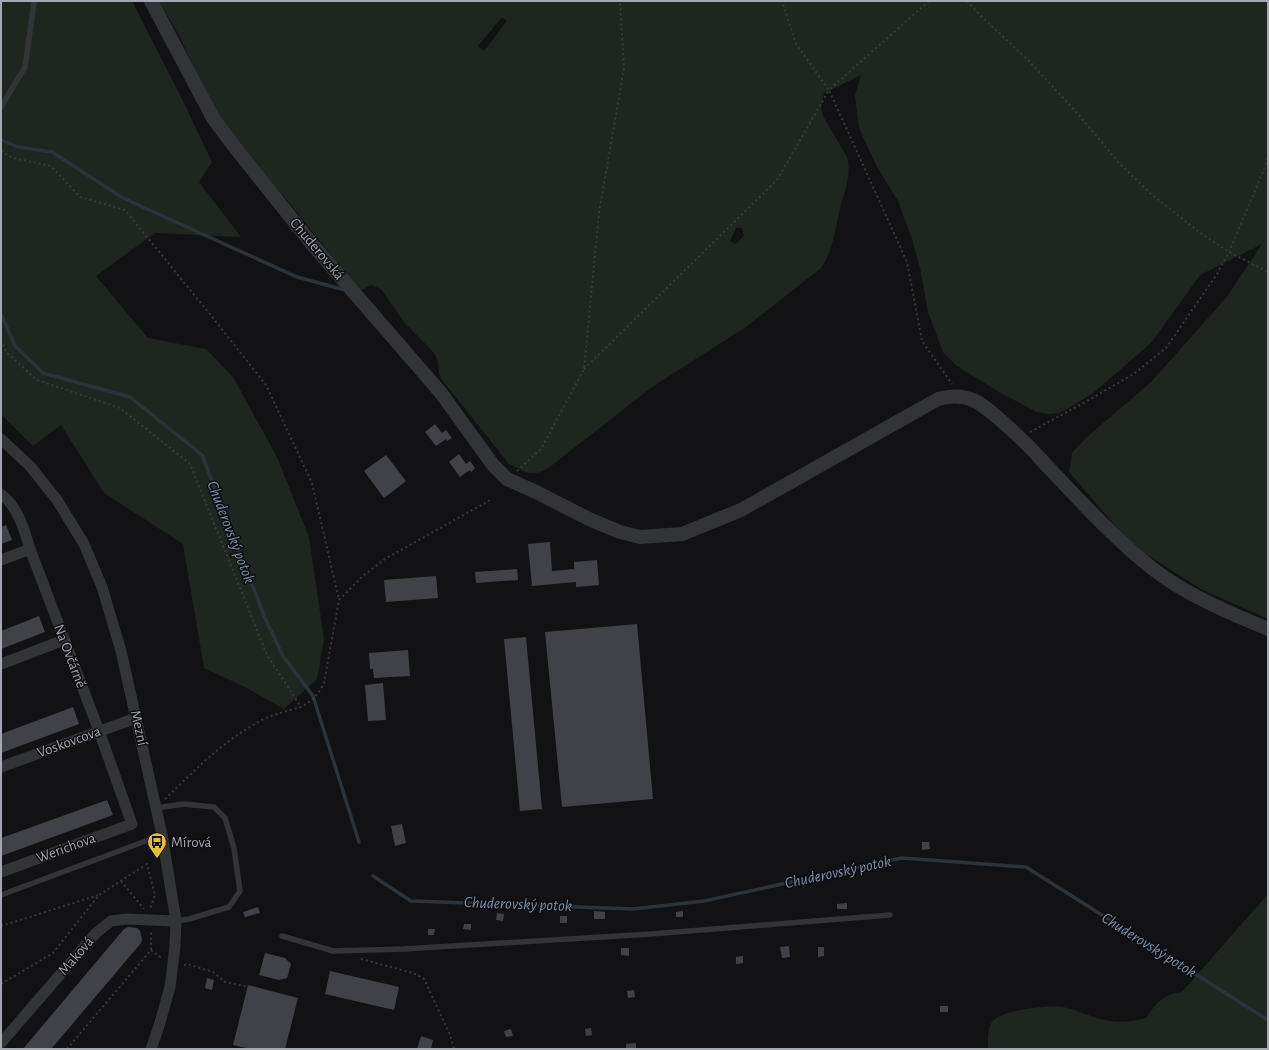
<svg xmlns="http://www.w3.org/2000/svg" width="1269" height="1050" viewBox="0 0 1269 1050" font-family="'Alegreya Sans',sans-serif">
	<rect width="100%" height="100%" fill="#121214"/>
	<!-- green -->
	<g fill="#1f2620" fill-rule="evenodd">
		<polygon points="1,1 132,1 183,101 212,162 199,182 241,237 155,233 96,276 148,338 206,349 233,377 277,457 309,537 324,639 317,679 284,709 245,687 204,668 183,544 104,493 61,425 33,446 1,414"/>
		<path d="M 159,1 L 1268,1 L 1268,619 L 1201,589 L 1133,546 L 1069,472 L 1072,453 L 1087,437 L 1151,382 L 1226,298 L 1262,244 L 1200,275 L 1151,343 L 1093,393 L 1074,405 L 1059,413 L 1048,414 L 1037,412 L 999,392 L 957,366 L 943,352 L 928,312 L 920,268 L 912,239 L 898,201 L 876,165 L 859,128 L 855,96 L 861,75 L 824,93 L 821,107 L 823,116 L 847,157 C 852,175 844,192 840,209 C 835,229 833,251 821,268 L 746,327 L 652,387 L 551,466 C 533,478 527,473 509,464 L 442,380 L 439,373 L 438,361 L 434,353 L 404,322 L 381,289 L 371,285 L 360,291 L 288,201 L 232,140 L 196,72 L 181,39 ZM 502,17 L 507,21 L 484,51 L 478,46 ZM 736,228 L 742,228 L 744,236 L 738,242 L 735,244 L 730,241 Z"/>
		<path d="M 1268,894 L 1268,1049 L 988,1049 C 988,1040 987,1030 992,1022 C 1000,1010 1049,1005 1063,1007 C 1075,1009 1086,1015 1097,1018 C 1112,1023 1131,1023 1146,1018 C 1156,1003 1163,994 1182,992 Z"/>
	</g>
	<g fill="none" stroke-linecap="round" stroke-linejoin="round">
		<!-- stream -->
		<g stroke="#2c333b" stroke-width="3.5">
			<polyline points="1,140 18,147 52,152 123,198 297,277 345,290"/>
			<polyline points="1,314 15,346 43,373 130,397 202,455 265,618 283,656 313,696 359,842"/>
			<polyline points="373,876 411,901 633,909 704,901 902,858 1026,867 1268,1020"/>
		</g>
	</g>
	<!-- building -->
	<g fill="#414247">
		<polygon points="435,424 442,433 446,430 452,438 447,441 446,439 436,446 425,432"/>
		<polygon points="459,454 466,464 470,461 475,468 471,472 470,470 460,477 449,462"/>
		<polygon points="386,455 406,481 384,498 364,471"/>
		<polygon points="6,525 12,540 1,544 1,527"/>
		<polygon points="550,542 552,571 574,569 574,562 597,560 599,585 576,587 576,582 532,586 528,544"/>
		<polygon points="517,569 518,580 476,583 475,572"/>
		<polygon points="436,576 438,598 386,602 384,580"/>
		<polygon points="39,616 45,632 1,649 1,631"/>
		<polygon points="637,624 653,799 562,807 545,632"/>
		<polygon points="526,637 542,809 520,811 504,639"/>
		<polygon points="408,650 410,676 374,678 373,669 370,669 369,653"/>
		<polygon points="383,683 386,720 368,721 365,685"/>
		<polygon points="73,707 79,724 1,753 1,734"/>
		<polygon points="107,800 113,815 1,856 1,838"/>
		<polygon points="402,824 406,843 395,846 391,826"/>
		<polygon points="922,842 929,842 930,849 922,850"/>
		<polygon points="847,903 847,909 837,909 837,904"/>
		<polygon points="258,907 260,913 245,917 243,912"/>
		<polygon points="594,911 605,912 605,919 594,919"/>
		<polygon points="683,911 683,917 676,917 676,912"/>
		<polygon points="497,913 504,914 503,921 496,920"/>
		<rect x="560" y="916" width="7" height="7"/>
		<polygon points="464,924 471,924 471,930 463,929"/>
		<polygon points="128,927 137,928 140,931 142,940 141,943 58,1041 51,1049 23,1049 124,929"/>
		<polygon points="428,929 435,929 434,935 428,935"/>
		<polygon points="789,946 790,957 782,958 780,947"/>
		<polygon points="818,947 824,947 824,956 818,957"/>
		<polygon points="621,948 629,948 629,956 621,955"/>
		<polygon points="265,953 285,958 291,964 287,978 279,980 259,975"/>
		<polygon points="743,956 743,963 736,964 736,957"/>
		<polygon points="330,971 399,987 394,1010 325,994"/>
		<polygon points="207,978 214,980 212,990 205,988"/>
		<polygon points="248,985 298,998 285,1049 251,1049 233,1045"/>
		<polygon points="634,990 635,997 628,998 627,991"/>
		<rect x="940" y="1006" width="8" height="6"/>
		<polygon points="591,1028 592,1035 586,1036 585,1029"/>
		<polygon points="511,1029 513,1036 506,1037 504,1031"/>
		<polygon points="421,1036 433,1040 431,1049 417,1049"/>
		<polygon points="636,1043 636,1049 626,1049 626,1044"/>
	</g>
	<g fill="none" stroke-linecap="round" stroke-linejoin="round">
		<!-- path -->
		<g stroke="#3a3a3f" stroke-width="2" stroke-dasharray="2 3" stroke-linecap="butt">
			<polyline points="929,1 829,90 907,262 922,341 952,384"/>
			<polyline points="967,1 979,14 1029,61 1077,113 1119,163 1150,193 1199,232 1229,252 1268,272"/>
			<polyline points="1,151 13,158 51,166 80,197 125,210 213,318 266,385 312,483 339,600"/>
			<polyline points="1,340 6,352 37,380 120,408 190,464 267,655 301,707"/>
			<polyline points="584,369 777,180 829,90 796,44 782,1"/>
			<polyline points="1030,432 1087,401 1135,373 1166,348 1217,274 1229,252 1265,167 1268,154"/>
			<polyline points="517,471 541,449 584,369 599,213 624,68 620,1"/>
			<path d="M 165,799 C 193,772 221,743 255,724 C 267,716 287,711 301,707 C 312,701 319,694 324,683 L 339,600 L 363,576 L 385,559 L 492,499"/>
			<polyline points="121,881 144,909"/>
			<polyline points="1,926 99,895"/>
			<polyline points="151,950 163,959"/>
			<polyline points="361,959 413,973 424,979 450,1035 454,1049"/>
			<polyline points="184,965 187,964 213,972 225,982 249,987"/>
			<polyline points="1,984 53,953 99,895 147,864 155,895 150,909"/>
			<polyline points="67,1049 151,950 151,931"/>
		</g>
		<!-- service -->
		<g stroke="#333438" stroke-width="5.5">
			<polyline points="1,107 25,67 33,10 34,1"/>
			<polyline points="156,808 184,804 214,807 225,818 234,848 240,891 229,907 189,919 176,921"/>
			<polyline points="1,895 162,835"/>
			<polyline points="282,936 333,951 404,949 651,934 890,915"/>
		</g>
		<!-- minor -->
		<g stroke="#333438" stroke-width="11">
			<polyline points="1,439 30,466 57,500 84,544 102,587 121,651 162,835 176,921 175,946 170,987 159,1026 151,1049"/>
			<path d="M 1,494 C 18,507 24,529 30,549 L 99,731 L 132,824 L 1,872"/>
			<polyline points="1,560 30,549"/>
			<polyline points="1,664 64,640"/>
			<polyline points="1,767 136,718"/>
			<polyline points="1,1043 96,933 111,921 126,919 176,921"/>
		</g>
		<!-- tertiary -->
		<path stroke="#333438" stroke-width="14" d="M 151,1 L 213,118 L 233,145 L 312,244 L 441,393 L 493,465 L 507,479 L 536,492 L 591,520 L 620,532 L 640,537 L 682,534 L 741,510 L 938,399 C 950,396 960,395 973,400 C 982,404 990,411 997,417 C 1016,433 1033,450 1049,468 C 1082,503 1115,539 1153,569 C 1188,596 1228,612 1268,629"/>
	</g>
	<!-- icons -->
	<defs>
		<symbol id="bus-pin" viewBox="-11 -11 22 30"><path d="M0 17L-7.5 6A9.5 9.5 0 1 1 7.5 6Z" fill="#e4bf39" stroke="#0d0d0f"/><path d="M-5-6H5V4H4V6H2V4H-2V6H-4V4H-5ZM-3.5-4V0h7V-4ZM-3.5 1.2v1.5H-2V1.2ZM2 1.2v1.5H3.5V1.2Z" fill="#111"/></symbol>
	</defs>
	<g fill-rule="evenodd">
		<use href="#bus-pin" x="146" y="831" width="22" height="30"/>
	</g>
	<g text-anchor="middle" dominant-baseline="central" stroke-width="3" stroke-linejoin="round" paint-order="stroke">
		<!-- street labels -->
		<g font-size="15" fill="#a5a7b3" stroke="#0d0d0f">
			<text transform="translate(317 249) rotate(50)">Chuderovská</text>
			<text transform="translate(70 656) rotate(69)">Na Ovčárně</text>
			<text transform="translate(139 728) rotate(77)">Mezní</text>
			<text transform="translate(69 742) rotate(-20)">Voskovcova</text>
			<text transform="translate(66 848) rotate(-20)">Werichova</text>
			<text transform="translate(76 956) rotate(-49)">Maková</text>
		</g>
		<!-- poi labels -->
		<g font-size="15" fill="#a5a7b3" stroke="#0d0d0f" text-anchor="start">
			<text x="171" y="842">Mírová</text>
		</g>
		<!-- water labels -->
		<g font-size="16" font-style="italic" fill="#7d91ac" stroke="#0d0d0f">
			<text transform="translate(231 532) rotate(69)">Chuderovský potok</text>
			<text transform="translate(838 872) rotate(-12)">Chuderovský potok</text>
			<text transform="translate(518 904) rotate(2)">Chuderovský potok</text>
			<text transform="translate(1149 945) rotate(32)">Chuderovský potok</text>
		</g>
	</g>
	<!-- border -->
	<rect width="1269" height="1050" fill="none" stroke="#a5a7b3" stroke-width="4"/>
</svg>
